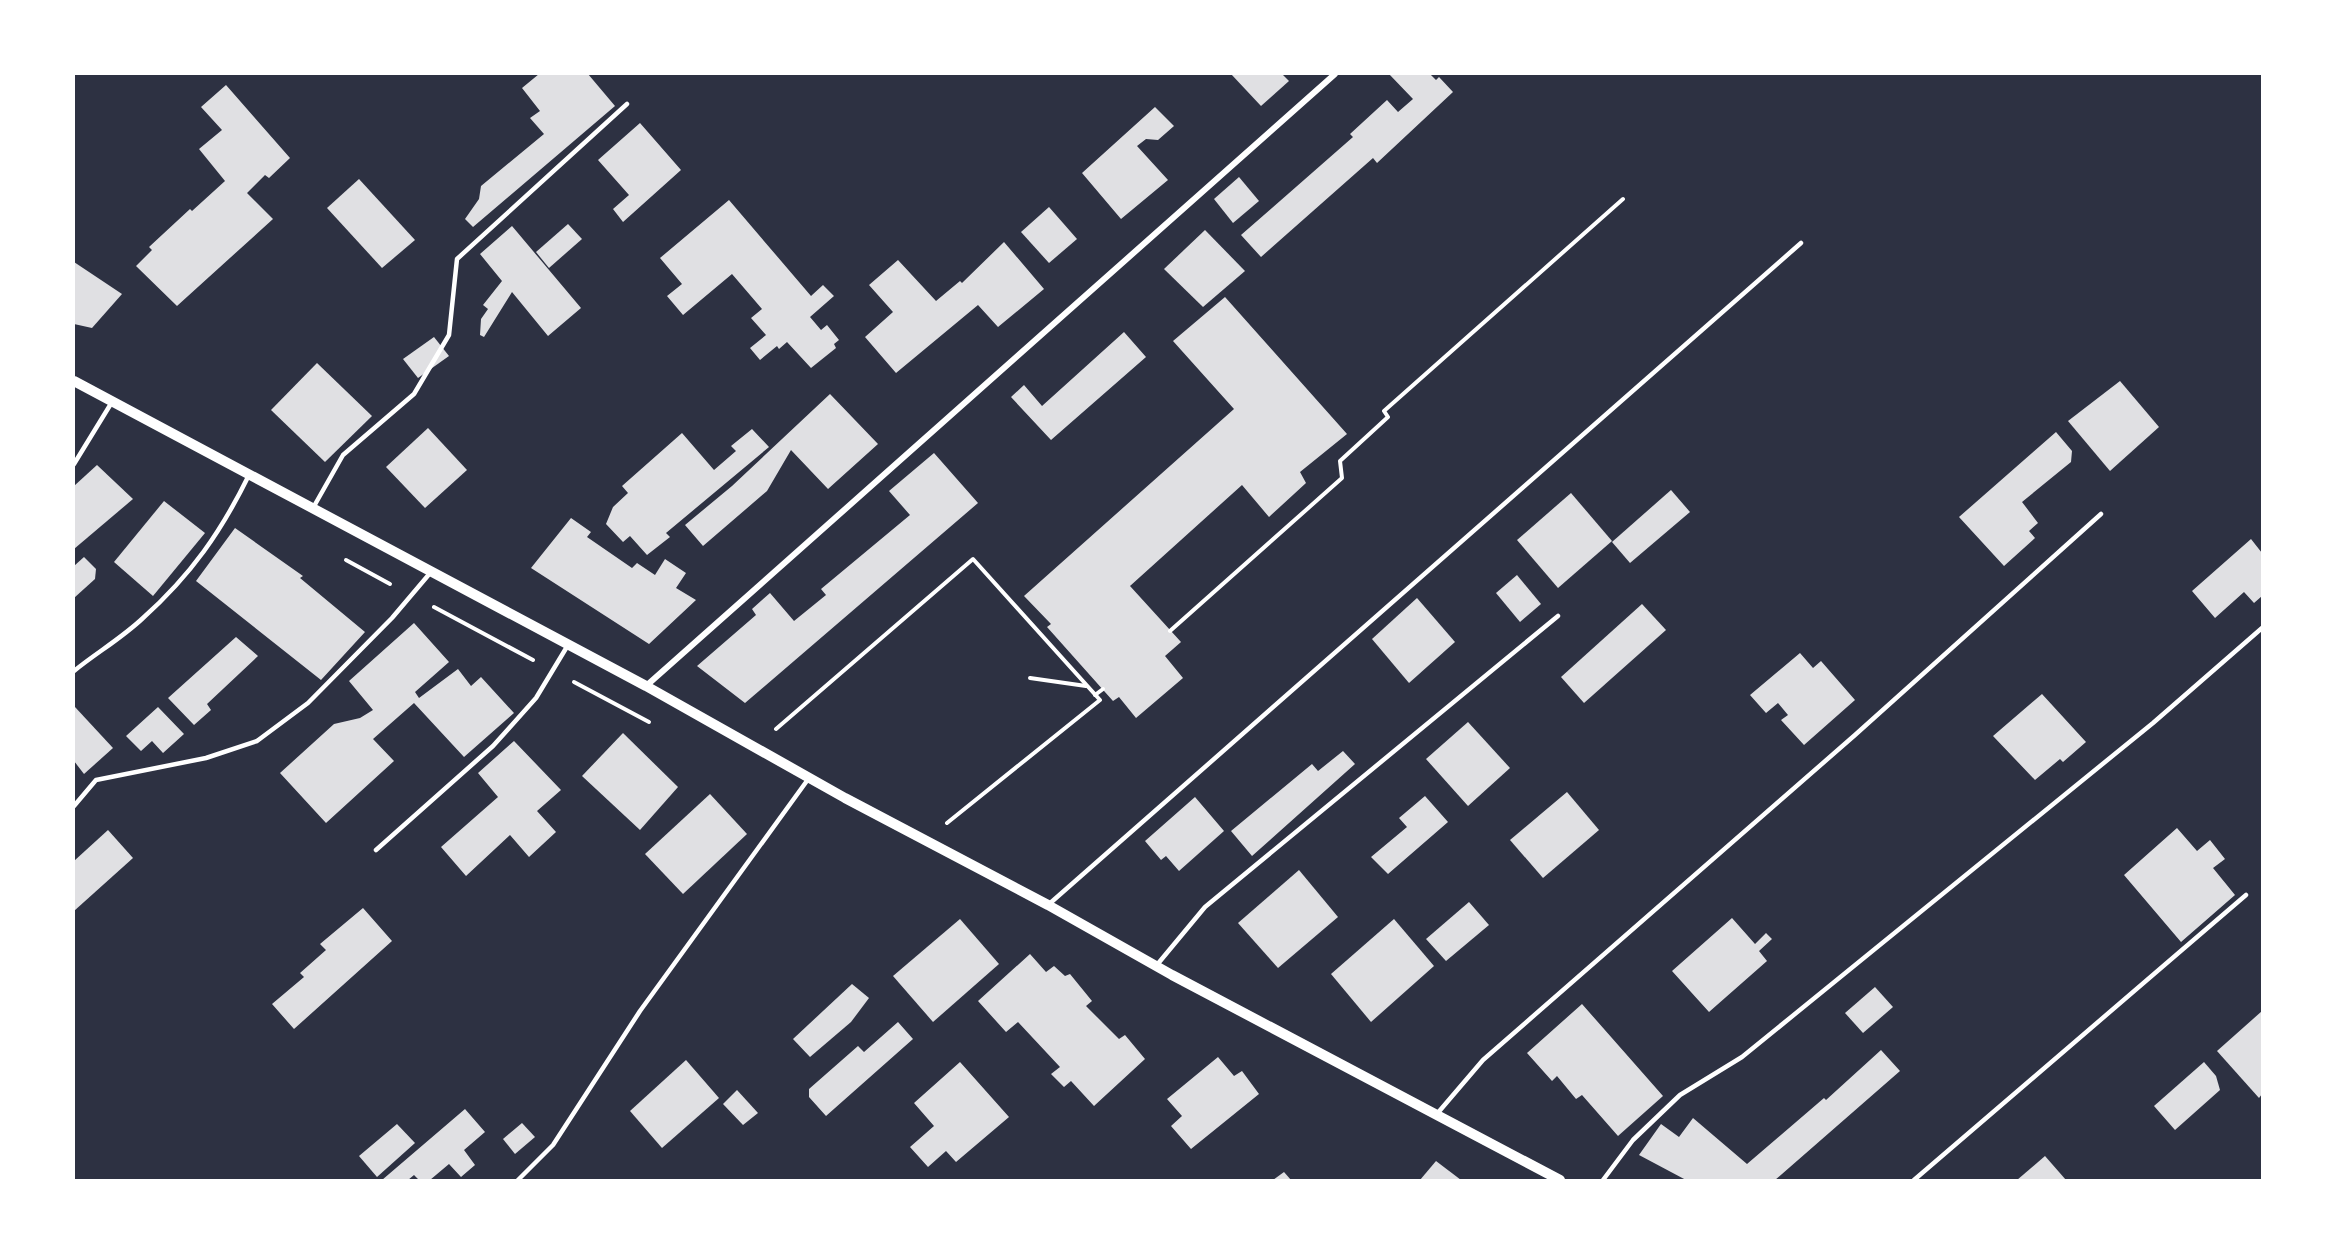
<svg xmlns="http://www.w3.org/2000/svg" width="2336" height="1254" viewBox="0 0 2336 1254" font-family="'DM Sans',sans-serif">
	<rect width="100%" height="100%" fill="#2d3142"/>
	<!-- building -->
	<g fill="#e0e0e3">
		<polygon points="539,74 588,74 615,106 473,227 465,219 479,199 481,186 544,134 530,118 540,111 522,88"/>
		<polygon points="1231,74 1282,74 1289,81 1261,106"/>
		<polygon points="1389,74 1430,74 1436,80 1439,77 1453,92 1377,163 1373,158 1261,257 1241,235 1353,137 1350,134 1387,100 1398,112 1413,99"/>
		<polygon points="226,85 290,158 269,178 265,175 247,193 273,219 177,306 136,266 152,250 149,247 190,209 192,211 225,181 199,149 222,130 201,107"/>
		<polygon points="1155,107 1174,126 1158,140 1146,139 1137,146 1168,180 1121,219 1082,173"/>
		<polygon points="640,123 681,170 623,222 613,209 629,195 598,160"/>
		<polygon points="1239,177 1259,201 1233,223 1214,199"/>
		<polygon points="359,179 415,240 382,268 327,208"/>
		<polygon points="729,200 811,296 823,285 834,296 810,317 821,330 827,325 839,340 834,344 836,348 811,368 787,342 779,349 777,346 760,360 750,348 766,335 751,318 762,309 732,274 683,315 667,296 682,284 660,258"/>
		<polygon points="1049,207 1077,239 1049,263 1021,232"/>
		<polygon points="568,224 582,239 549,268 536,252"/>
		<polygon points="512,226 581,308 548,336 512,292 484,337 480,335 481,319 488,309 483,305 502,281 480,254"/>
		<polygon points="1205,230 1245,271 1203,307 1164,269"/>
		<polygon points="1004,242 1044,289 998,327 978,305 896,373 865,337 893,312 869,285 898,260 936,301 960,281 962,283"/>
		<polygon points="74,262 122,294 92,328 74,324"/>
		<polygon points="1225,297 1347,434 1300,472 1306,483 1269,517 1242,485 1130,586 1181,642 1165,656 1183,678 1136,718 1119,697 1113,701 1047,627 1051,624 1024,596 1234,409 1173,341"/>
		<polygon points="1124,332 1146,357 1051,440 1011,397 1024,385 1042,406"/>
		<polygon points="434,337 449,356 418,378 403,359"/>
		<polygon points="317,363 372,416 325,462 271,410"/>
		<polygon points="2120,381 2159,427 2110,471 2068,421"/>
		<polygon points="830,394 878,444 828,489 791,450 767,491 703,546 685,525 732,486"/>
		<polygon points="428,428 467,470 425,508 386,467"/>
		<polygon points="752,429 769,447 666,533 670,537 647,555 630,536 623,542 606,524 613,507 628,493 622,486 682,433 714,470 736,451 731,446"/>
		<polygon points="2056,432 2072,451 2071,462 2022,502 2038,523 2029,531 2035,538 2004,566 1959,517"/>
		<polygon points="934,453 978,503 745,703 697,666 756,615 752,609 770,593 794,621 826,595 821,589 910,515 889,491"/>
		<polygon points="97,465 133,499 74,549 74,486"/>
		<polygon points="1671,490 1690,512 1630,563 1612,542"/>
		<polygon points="1571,493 1612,541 1558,588 1517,540"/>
		<polygon points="164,501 205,533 153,596 114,562"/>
		<polygon points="571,518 591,532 587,537 632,568 637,563 655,575 665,559 686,573 676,588 696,600 649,644 531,568"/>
		<polygon points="235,528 303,576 300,578 365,632 321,680 196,581"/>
		<polygon points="2251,539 2262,553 2262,596 2254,603 2244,592 2215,618 2192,591"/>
		<polygon points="84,557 96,569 95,579 74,598 74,566"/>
		<polygon points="1517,575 1541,604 1520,622 1496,593"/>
		<polygon points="1417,598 1455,642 1409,683 1372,639"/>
		<polygon points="1642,604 1666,630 1584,703 1561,677"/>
		<polygon points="414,623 449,662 415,692 419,698 458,669 471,686 481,677 514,713 464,757 414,703 373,739 394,761 326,823 280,773 334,724 360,718 373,710 349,681"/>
		<polygon points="236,637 258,656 207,704 211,710 194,725 168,698"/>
		<polygon points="1800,653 1813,668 1821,661 1855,700 1804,745 1781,720 1788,715 1778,703 1766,713 1750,695"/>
		<polygon points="2042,694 2086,742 2063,762 2060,759 2035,780 1993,736"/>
		<polygon points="75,707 113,748 84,774 74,761"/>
		<polygon points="158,707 184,734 163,753 152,741 141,751 126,736"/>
		<polygon points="1468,722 1510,768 1468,806 1426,759"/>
		<polygon points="623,733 678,787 640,830 582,776"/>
		<polygon points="514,741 561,790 537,811 556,832 529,857 510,835 466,876 441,847 498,797 478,773"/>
		<polygon points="1343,751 1355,764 1252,856 1231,831 1312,764 1318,771"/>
		<polygon points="1567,792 1599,830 1543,878 1510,840"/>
		<polygon points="710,794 747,834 683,894 645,854"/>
		<polygon points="1425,796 1448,822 1388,874 1371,857 1407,827 1399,818"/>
		<polygon points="1195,797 1224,831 1179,871 1166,856 1161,860 1145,841"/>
		<polygon points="2177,828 2197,851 2210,840 2225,859 2213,868 2235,895 2181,942 2124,875"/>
		<polygon points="108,830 133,858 74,911 74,861"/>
		<polygon points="1299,870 1338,917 1278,968 1238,923"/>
		<polygon points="1469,902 1489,925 1446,961 1426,939"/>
		<polygon points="363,908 392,941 294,1029 272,1004 304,977 300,973 326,950 320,944"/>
		<polygon points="1732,918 1755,944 1766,933 1772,939 1759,951 1767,961 1709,1012 1672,971"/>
		<polygon points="960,919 999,964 933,1022 893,976"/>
		<polygon points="1394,919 1434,966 1371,1022 1331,974"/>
		<polygon points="1030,954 1046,972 1054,966 1065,976 1070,974 1092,1001 1086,1006 1119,1039 1125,1035 1145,1059 1094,1106 1071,1081 1064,1087 1051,1074 1060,1067 1018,1022 1006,1032 978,1001"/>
		<polygon points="852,984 869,998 851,1022 810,1057 793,1039"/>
		<polygon points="1875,987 1893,1007 1863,1033 1845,1013"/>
		<polygon points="1582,1004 1663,1096 1618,1136 1582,1095 1576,1099 1557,1076 1552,1081 1527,1053"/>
		<polygon points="2262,1011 2262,1094 2259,1098 2217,1051"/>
		<polygon points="898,1022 913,1039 826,1116 809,1097 809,1089 858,1046 864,1052"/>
		<polygon points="1881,1050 1900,1071 1775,1180 1686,1180 1639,1155 1661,1124 1679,1137 1693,1118 1747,1164 1824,1098 1826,1100"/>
		<polygon points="1218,1057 1234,1076 1242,1071 1259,1094 1191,1149 1171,1126 1182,1116 1167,1099"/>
		<polygon points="686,1060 719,1098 662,1148 630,1111"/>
		<polygon points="960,1062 1009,1117 956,1162 946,1151 928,1167 910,1147 934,1126 914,1103"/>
		<polygon points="2204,1062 2216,1076 2220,1090 2175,1130 2154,1106"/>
		<polygon points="737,1090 758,1113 743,1125 723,1104"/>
		<polygon points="465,1109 485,1132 464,1150 475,1165 461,1177 449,1164 430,1180 419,1180 414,1175 408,1180 382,1180"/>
		<polygon points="522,1123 535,1137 515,1154 503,1139"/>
		<polygon points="397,1124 415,1143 377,1177 359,1156"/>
		<polygon points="2045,1156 2066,1180 2017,1180"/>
		<polygon points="1436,1161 1461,1180 1420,1180"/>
		<polygon points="1284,1172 1291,1180 1273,1180"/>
	</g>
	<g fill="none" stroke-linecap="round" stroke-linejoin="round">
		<!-- path -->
		<g stroke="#fff" stroke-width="4">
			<polyline points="346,560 390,584"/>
			<polyline points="434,607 533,660"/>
			<polyline points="1170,631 1342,478 1340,461 1388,417 1384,411 1623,199"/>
			<polyline points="1030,678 1086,686"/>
			<polyline points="574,682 649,722"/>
			<polyline points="1095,695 1103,689"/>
			<polyline points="776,729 973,559 1100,700 947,823"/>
		</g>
		<!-- service -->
		<g stroke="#fff" stroke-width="4.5">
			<polyline points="74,464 112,402"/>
			<polyline points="313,508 343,455 414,394 449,335 457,259 627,104"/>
			<path d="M 74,671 C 96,653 122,638 143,618 C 191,575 221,532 249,475"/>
			<polyline points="74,806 96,780 206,758 257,741 308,703 392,618 431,572"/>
			<polyline points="376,850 493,746 536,698 568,645"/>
			<polyline points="1048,905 1801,243"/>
			<polyline points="1156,966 1205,907 1558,616"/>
			<polyline points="1436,1115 1483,1060 1855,735 2101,514"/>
			<polyline points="518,1180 553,1145 640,1011 809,778"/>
			<polyline points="1603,1180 1633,1140 1680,1095 1742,1057 2153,723 2262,628"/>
			<polyline points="1914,1180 2246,895"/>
		</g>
		<!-- minor -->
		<polyline stroke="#fff" stroke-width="6" points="646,686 1335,74"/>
		<!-- tertiary -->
		<polyline stroke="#fff" stroke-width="10" points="74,381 646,686 845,798 1048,905 1172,975 1560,1180"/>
	</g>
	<!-- border -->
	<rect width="2336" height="1254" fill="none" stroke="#ffffff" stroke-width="150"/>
</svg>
